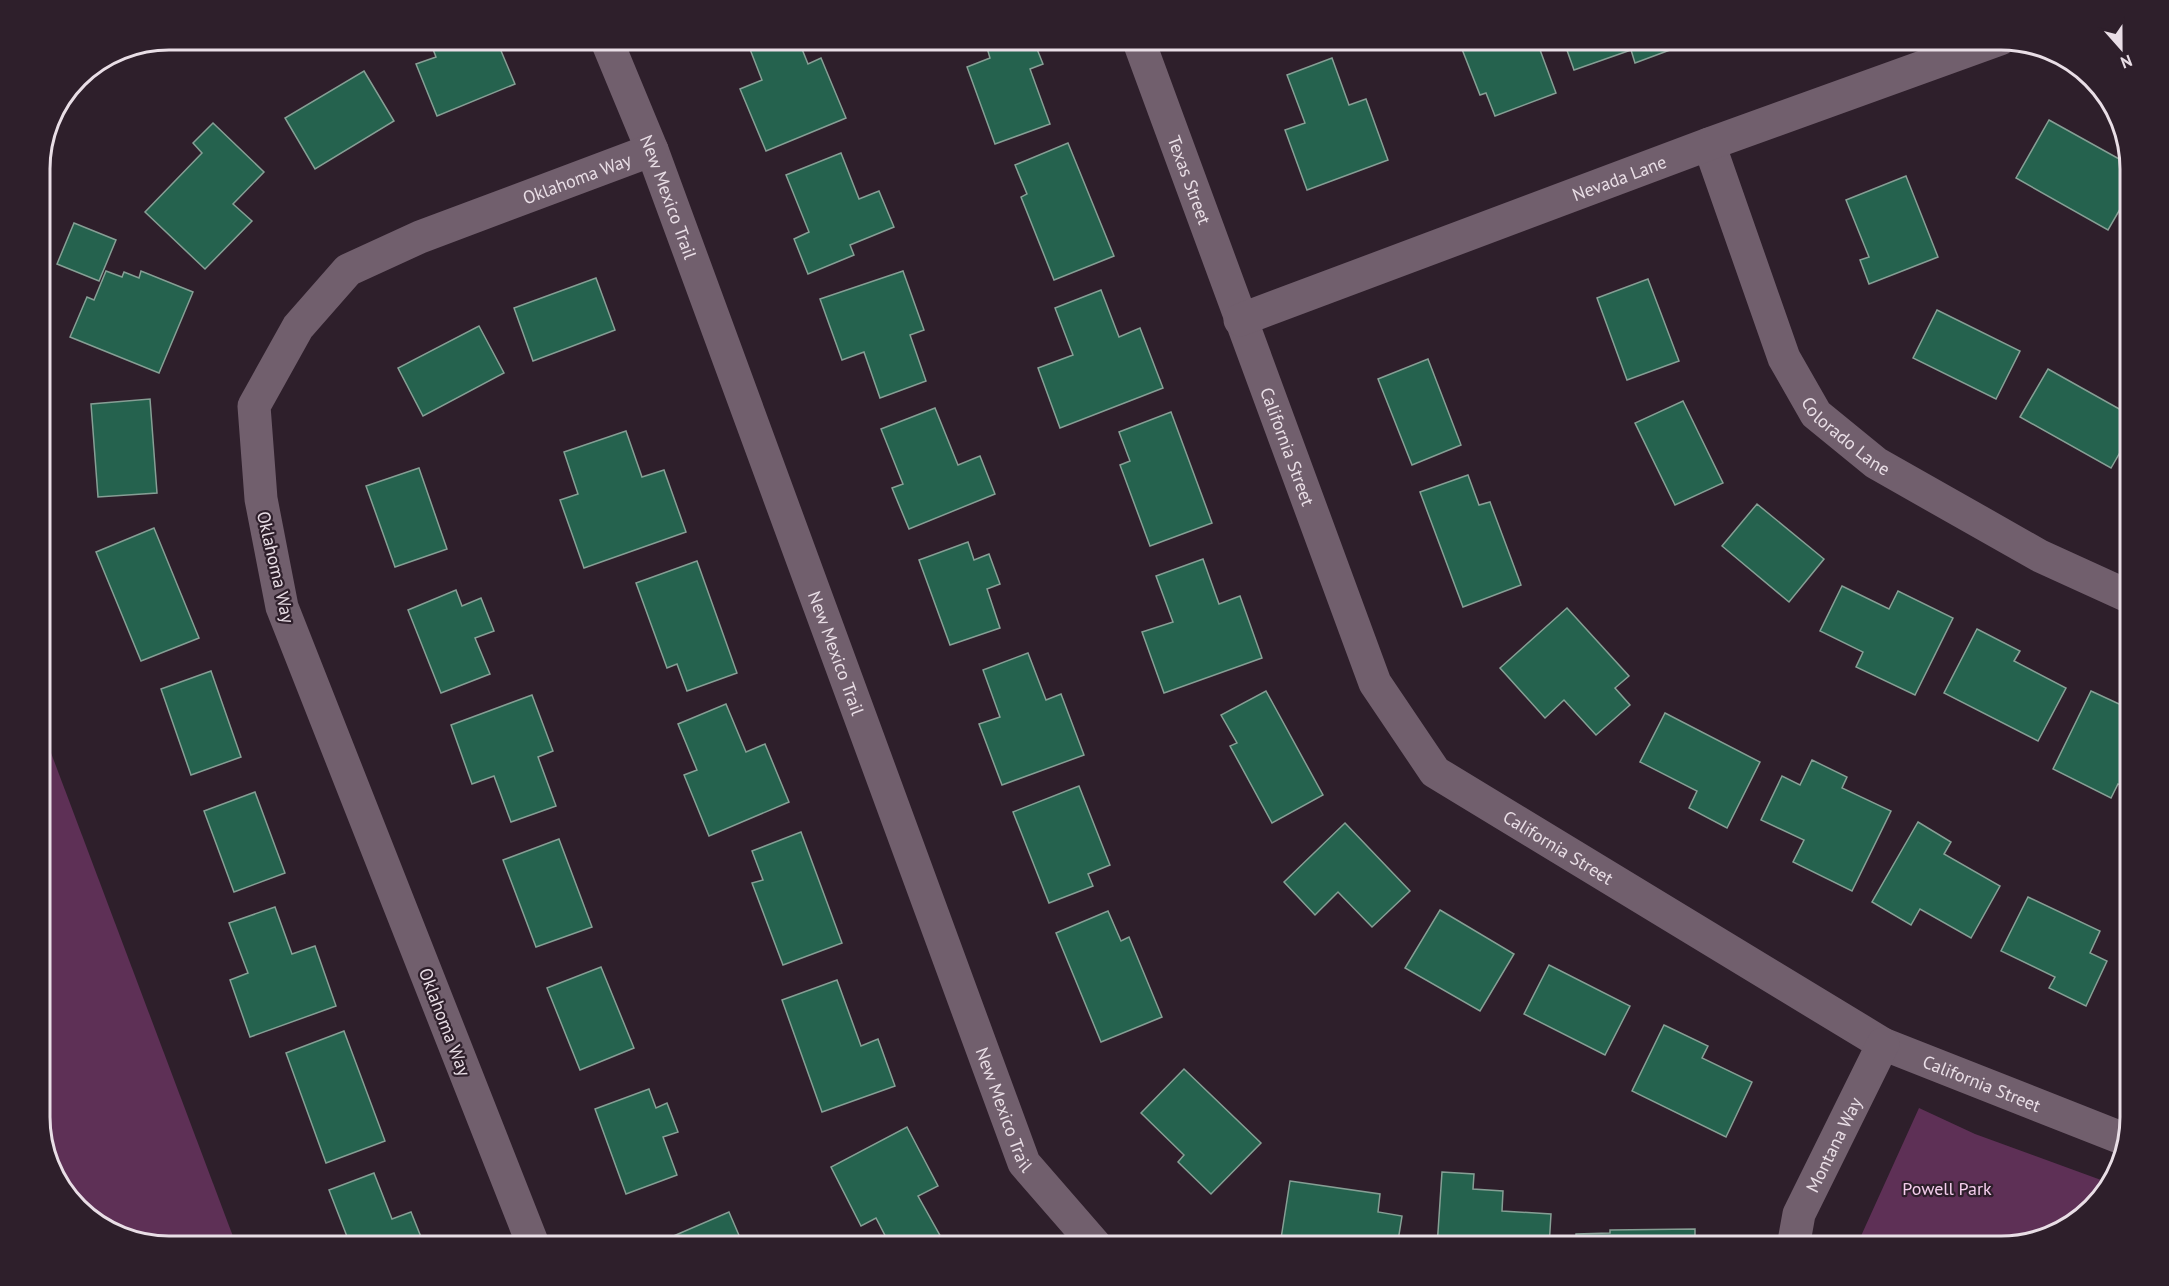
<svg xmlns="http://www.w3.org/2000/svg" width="2169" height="1286" viewBox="0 0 2169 1286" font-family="'PT Sans',sans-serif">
	<rect width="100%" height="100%" fill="#2e1f2b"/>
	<!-- green -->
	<g fill="#5e3056">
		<polygon points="39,721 237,1247 168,1247 103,1230 56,1183 39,1126"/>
		<polygon points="1919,1108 1975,1134 2112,1184 2065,1230 2001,1247 1856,1247"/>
	</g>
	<!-- building -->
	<g fill="#25624e" stroke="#869f95" stroke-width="1.5">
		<polygon points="429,39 456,39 460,48 483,39 496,39 515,84 437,116 416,64 436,57"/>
		<polygon points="746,39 798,39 808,64 821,58 846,118 766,151 740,89 762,80"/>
		<polygon points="992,39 1033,39 1043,64 1030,69 1050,124 995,144 967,67 990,58 985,41"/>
		<polygon points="1251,39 1283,39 1255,50"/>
		<polygon points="1458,39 1536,39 1556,93 1495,116 1486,93 1480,95"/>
		<polygon points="1563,39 1675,39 1678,47 1635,63 1631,50 1574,70"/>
		<polygon points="1332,58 1349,105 1366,99 1388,160 1307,190 1285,130 1305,123 1287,75"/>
		<polygon points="364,71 394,121 315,169 285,118"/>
		<polygon points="2049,120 2130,165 2130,192 2108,230 2016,178"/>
		<polygon points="213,123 264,172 233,204 252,221 205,269 145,212 202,153 193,143"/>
		<polygon points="1068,143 1114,256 1054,280 1021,197 1027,194 1015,165"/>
		<polygon points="841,153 859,199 879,191 894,227 850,245 854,255 808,274 794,239 809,232 786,175"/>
		<polygon points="1906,176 1938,257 1869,284 1860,260 1869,257 1846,200"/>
		<polygon points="74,223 116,240 99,281 57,264"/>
		<polygon points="106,271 122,277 124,272 139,278 141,271 193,292 159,373 70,337 87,297 94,300"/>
		<polygon points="903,271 924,330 910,335 926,381 880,398 864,352 842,360 820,299"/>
		<polygon points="596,278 615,330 533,361 514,308"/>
		<polygon points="1648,279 1679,361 1627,380 1597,298"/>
		<polygon points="1101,290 1119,337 1140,328 1163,388 1060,428 1038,368 1073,355 1055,308"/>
		<polygon points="1937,310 2020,351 1996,399 1913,358"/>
		<polygon points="479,326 504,373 423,416 398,368"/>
		<polygon points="1428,359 1461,445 1412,465 1378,379"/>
		<polygon points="2048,369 2130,415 2130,435 2111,468 2020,417"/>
		<polygon points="150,399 157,493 98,497 91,404"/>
		<polygon points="1683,401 1723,483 1675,505 1635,423"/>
		<polygon points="935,408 958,465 980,456 995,494 909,529 892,488 903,484 881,429"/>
		<polygon points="1171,412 1212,523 1150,546 1120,465 1130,461 1119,432"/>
		<polygon points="626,431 642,477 664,470 686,532 584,568 560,500 578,494 564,452"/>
		<polygon points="419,468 447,549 395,567 366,486"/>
		<polygon points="1468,475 1479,505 1490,502 1521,585 1463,607 1420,492"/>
		<polygon points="1757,504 1824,559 1789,602 1722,546"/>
		<polygon points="154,528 199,638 141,661 96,552"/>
		<polygon points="968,542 974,560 989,554 1000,584 987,589 1000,628 950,645 919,560"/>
		<polygon points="1203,559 1219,604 1240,596 1262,658 1164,693 1142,632 1173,622 1156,576"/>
		<polygon points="697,561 737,673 687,691 677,664 667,668 636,583"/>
		<polygon points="1842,586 1889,609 1898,591 1953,618 1915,695 1856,667 1863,652 1820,631"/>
		<polygon points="456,590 462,606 481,598 494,631 475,638 490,674 441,693 408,610"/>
		<polygon points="1567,608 1629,676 1615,688 1630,705 1596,735 1564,700 1545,718 1500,668"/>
		<polygon points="1977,629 2020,651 2014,661 2066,688 2038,741 1944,693"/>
		<polygon points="1028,653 1046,700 1061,694 1084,755 1002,785 979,724 1000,717 983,670"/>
		<polygon points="211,671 241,757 191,775 161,689"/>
		<polygon points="1266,691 1323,795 1272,823 1230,746 1237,743 1221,715"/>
		<polygon points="2091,691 2130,709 2130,789 2118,784 2111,798 2053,769"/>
		<polygon points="532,695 553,751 538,757 556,806 511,822 494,776 472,784 451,725"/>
		<polygon points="726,704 746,752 765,744 789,802 709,836 684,775 697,770 678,724"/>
		<polygon points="1665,713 1760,762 1727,828 1689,808 1697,791 1640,762"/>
		<polygon points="1812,760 1847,777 1842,788 1891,811 1852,891 1793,862 1804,840 1761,820 1782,776 1800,785"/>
		<polygon points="1079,786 1110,865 1088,874 1093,886 1049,903 1013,812"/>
		<polygon points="255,792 285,873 234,892 204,811"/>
		<polygon points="1918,822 1951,842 1944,854 2000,886 1971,938 1920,909 1911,925 1872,902"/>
		<polygon points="1345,823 1410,891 1372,927 1338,892 1315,915 1284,882"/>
		<polygon points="801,832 842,943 783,965 752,883 763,880 752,851"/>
		<polygon points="559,839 592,927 536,947 503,860"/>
		<polygon points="2028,897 2100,931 2090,953 2107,961 2086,1006 2049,988 2055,977 2001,951"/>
		<polygon points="275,907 292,954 315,946 336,1006 250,1037 230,980 248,973 229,923"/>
		<polygon points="1440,910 1514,954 1480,1011 1405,968"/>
		<polygon points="1108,911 1121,941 1129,937 1162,1017 1101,1042 1056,933"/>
		<polygon points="1549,965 1630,1006 1605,1055 1524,1014"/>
		<polygon points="601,967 634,1048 580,1070 547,988"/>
		<polygon points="837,980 861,1046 878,1039 895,1086 822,1112 782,1000"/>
		<polygon points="1664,1025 1708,1046 1702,1058 1752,1082 1726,1137 1632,1091"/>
		<polygon points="344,1031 385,1141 326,1163 286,1053"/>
		<polygon points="1184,1069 1261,1143 1211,1194 1178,1162 1184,1155 1141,1113"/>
		<polygon points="649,1089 656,1108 667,1103 678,1132 663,1137 677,1175 626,1194 595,1109"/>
		<polygon points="907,1127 938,1186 918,1196 942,1239 927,1247 891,1247 876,1218 861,1226 831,1167"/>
		<polygon points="1442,1172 1474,1174 1473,1189 1503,1191 1502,1211 1551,1214 1549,1247 1437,1247"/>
		<polygon points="374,1173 392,1219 411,1212 425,1247 328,1247 348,1239 329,1190"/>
		<polygon points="1290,1181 1380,1194 1378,1212 1402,1216 1397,1247 1280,1245"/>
		<polygon points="729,1212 744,1247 648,1247"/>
		<polygon points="1695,1229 1695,1247 1576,1247 1576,1234 1610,1233 1610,1230"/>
	</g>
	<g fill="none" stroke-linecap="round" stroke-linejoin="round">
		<!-- minor -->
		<g stroke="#715f6d" stroke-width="33">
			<path id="s1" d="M 606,39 L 652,150 L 1024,1163 L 1097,1247"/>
			<path id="s2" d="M 1138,39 L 1375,683 L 1435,772 L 1883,1044 L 2124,1139"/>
			<path id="s3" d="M 1709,144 L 1784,358 L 1816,414 L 1876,463 L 2040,556 L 2130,597"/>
			<path id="s4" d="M 1240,320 L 1709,144 L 2000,39"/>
			<path id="s5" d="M 534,1247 L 282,607 L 261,499 L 254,406 L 298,327 L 348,270 L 420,237 L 652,150"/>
			<path id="s6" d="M 1793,1247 L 1799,1214 L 1883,1044"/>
		</g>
	</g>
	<g text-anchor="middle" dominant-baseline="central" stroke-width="4.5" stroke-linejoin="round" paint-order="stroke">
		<!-- street labels -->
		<g font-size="18" fill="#e9dee6" stroke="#2e1f2b">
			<text stroke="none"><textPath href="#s5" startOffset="1304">Oklahoma Way</textPath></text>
			<text stroke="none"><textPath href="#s4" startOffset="405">Nevada Lane</textPath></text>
			<text stroke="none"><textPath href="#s2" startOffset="150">Texas Street</textPath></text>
			<text stroke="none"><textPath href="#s1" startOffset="170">New Mexico Trail</textPath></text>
			<text stroke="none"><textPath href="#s3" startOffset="328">Colorado Lane</textPath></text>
			<text stroke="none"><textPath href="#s2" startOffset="434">California Street</textPath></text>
			<text transform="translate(276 567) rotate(77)">Oklahoma Way</text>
			<text stroke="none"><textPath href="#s1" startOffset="656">New Mexico Trail</textPath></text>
			<text stroke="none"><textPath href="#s2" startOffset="938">California Street</textPath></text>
			<text transform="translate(445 1022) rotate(69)">Oklahoma Way</text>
			<text stroke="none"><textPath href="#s2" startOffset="1424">California Street</textPath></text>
			<text stroke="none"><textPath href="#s1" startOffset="1142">New Mexico Trail</textPath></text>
			<text stroke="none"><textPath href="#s6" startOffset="111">Montana Way</textPath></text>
		</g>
		<!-- park labels -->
		<g font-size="18" fill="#f5ceed" stroke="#2e1f2b">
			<text x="1947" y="1188">Powell Park</text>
		</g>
	</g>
	<!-- crop -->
	<path d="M0 0H2169V1286H0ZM169 50H2001A119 119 0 0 1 2120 169V1117A119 119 0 0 1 2001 1236H169A119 119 0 0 1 50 1117V169A119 119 0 0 1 169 50Z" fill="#2e1f2b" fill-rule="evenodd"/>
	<path fill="none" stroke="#e9dee6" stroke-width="3" d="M169 50H2001A119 119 0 0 1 2120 169V1117A119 119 0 0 1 2001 1236H169A119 119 0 0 1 50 1117V169A119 119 0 0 1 169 50Z"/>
	<!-- north arrow -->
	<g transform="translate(2121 48) rotate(159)" stroke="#2e1f2b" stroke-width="4.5" paint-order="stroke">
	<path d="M0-4.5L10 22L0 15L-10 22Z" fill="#e9dee6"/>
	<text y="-9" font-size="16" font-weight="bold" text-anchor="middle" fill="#e9dee6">N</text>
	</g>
</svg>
